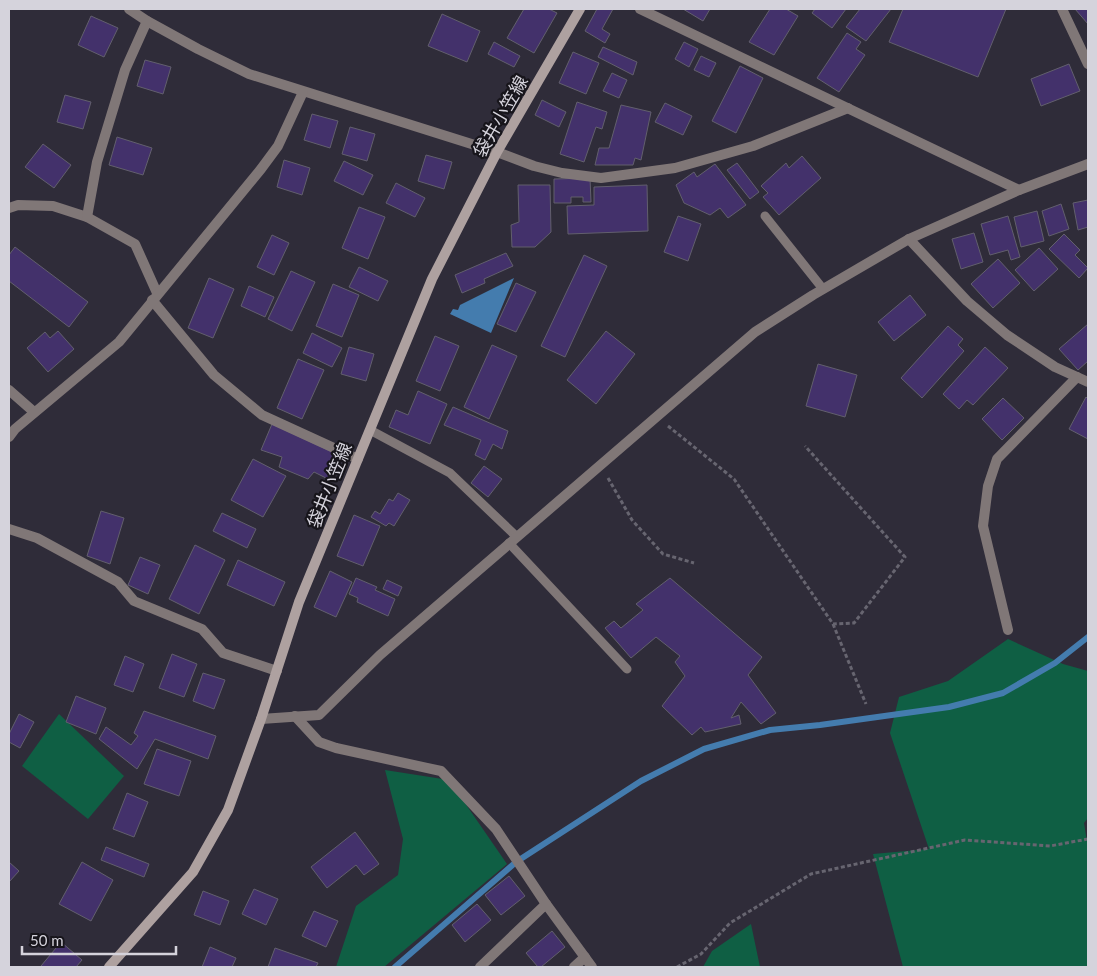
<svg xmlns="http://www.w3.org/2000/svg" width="1097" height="976" viewBox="0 0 1097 976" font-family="Lato,'Noto Sans JP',sans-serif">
	<rect width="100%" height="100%" fill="#2f2c39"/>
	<!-- green -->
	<g fill="#0f5f44">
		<polygon points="1008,639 1063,664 1088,671 1088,818 1084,823 1088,848 1088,967 903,967 873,854 929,849 890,733 899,697 948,681"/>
		<polygon points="59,714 124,776 88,819 22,766"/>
		<polygon points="385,770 449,780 507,864 384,967 336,967 356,906 398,875 403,839"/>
		<polygon points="751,924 760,967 703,967 712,951"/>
	</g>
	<!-- water -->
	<polygon fill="#447cae" points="514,278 491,333 450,314 453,309 458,310 460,305"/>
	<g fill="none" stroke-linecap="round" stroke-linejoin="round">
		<!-- stream -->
		<polyline stroke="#447cae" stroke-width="6" points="395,967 516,862 641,781 704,749 770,730 820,725 949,707 1003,693 1055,663 1088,637"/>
	</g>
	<!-- building -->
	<g fill="#43316b" stroke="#625f6d">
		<polygon points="524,9 549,9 557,13 534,53 507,38"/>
		<polygon points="597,9 613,9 602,29 610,34 605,43 585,31"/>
		<polygon points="683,9 710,9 703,21"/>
		<polygon points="770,9 786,9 798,16 774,55 749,42"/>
		<polygon points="815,9 846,9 832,28 812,13"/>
		<polygon points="860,9 891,9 866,41 846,27"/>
		<polygon points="903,9 1006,9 978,77 889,42"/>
		<polygon points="1075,9 1088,9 1088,24"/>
		<polygon points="442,14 480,31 467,62 428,46"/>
		<polygon points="91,16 118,28 104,57 78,45"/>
		<polygon points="847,33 861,42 856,49 865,55 839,92 817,78"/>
		<polygon points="494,42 520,56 514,67 488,54"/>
		<polygon points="684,42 698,49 689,67 675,59"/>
		<polygon points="603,47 637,62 633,75 598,57"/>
		<polygon points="573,52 599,63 586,94 559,83"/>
		<polygon points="701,56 716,63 709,77 694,70"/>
		<polygon points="145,60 171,67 163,94 137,86"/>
		<polygon points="1069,64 1080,91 1041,106 1031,79"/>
		<polygon points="740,66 763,78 736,133 712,121"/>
		<polygon points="612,73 627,80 619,98 603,91"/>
		<polygon points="65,95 91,102 83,129 57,122"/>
		<polygon points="542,100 566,112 559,127 535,115"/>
		<polygon points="577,102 607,112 602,129 596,127 584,162 560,154"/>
		<polygon points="665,103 692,116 683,135 655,122"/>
		<polygon points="621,105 651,112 641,160 635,158 633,165 595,165 599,148 609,148"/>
		<polygon points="312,114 338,121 330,148 304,140"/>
		<polygon points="350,127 375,134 367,161 342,154"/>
		<polygon points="117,137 152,148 143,175 109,165"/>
		<polygon points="43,144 71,165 54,188 25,167"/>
		<polygon points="426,155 452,162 444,189 418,181"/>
		<polygon points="802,156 821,178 779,215 763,197 768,193 761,186 786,163 789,168"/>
		<polygon points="284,160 310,168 302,195 277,187"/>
		<polygon points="344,161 373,175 363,195 334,181"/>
		<polygon points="737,163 759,192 750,199 727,170"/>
		<polygon points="715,164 746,205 728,218 720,208 710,215 684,203 676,185 694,172 697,177"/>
		<polygon points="590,178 591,202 583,202 583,197 571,197 571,203 554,203 554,179"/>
		<polygon points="396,183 425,198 415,217 386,203"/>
		<polygon points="518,185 550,185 551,232 535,247 512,247 511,225 519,222"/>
		<polygon points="647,185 648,231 568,234 567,206 594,205 594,187"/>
		<polygon points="1088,200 1088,227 1078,230 1073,203"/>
		<polygon points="1061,204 1069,229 1049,236 1042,211"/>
		<polygon points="359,207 385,217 368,259 342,248"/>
		<polygon points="1037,211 1044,241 1021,247 1014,217"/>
		<polygon points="678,216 701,224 688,261 664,252"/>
		<polygon points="1008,216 1020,257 1011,260 1008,250 990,255 981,224"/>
		<polygon points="974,233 983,262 961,269 952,239"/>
		<polygon points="1064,234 1080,250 1075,255 1088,268 1079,278 1049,249"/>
		<polygon points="272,235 289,243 274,275 257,267"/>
		<polygon points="15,247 88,302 69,327 9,281 9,255"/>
		<polygon points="1039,248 1058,269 1034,291 1015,270"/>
		<polygon points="506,253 513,266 484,279 485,283 462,293 455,275"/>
		<polygon points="584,255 607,266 565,357 541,346"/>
		<polygon points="998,259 1020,283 993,308 971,284"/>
		<polygon points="359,267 388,281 378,301 349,287"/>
		<polygon points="291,271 315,282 292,331 268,319"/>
		<polygon points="209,278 234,289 213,338 188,328"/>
		<polygon points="516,283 536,292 516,332 497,324"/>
		<polygon points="333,284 359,295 342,337 316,326"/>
		<polygon points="249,286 274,297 265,317 241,306"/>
		<polygon points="910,295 926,315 894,341 878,322"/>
		<polygon points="1088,324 1088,361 1078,370 1059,349"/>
		<polygon points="948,326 963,339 958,345 964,351 922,398 901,378"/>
		<polygon points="58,331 74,349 48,372 27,348 45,332 50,338"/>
		<polygon points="606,331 635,354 596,404 567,380"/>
		<polygon points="312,333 342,348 332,367 303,353"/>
		<polygon points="435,336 459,346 440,391 416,381"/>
		<polygon points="492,345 517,356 489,419 464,407"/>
		<polygon points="349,347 374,354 366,381 341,374"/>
		<polygon points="985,347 1008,368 973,405 967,400 959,409 943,394"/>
		<polygon points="298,359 324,370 302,419 277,408"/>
		<polygon points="818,364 857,375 845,417 806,406"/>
		<polygon points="418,391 447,404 430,444 389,427 396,410 408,415"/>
		<polygon points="1086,397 1088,399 1088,439 1069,429"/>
		<polygon points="1003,398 1024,418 1002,440 982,419"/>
		<polygon points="453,407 508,431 502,449 493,444 485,460 475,455 481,440 444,425"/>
		<polygon points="272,424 341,456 330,480 314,472 308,479 279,467 282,457 261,450"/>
		<polygon points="253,459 286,476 263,517 231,500"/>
		<polygon points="484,466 502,479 488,497 471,483"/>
		<polygon points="398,493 410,500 394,526 389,523 386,526 371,517 375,511 380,514 389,499 393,501"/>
		<polygon points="101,511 124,518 110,564 87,556"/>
		<polygon points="222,513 256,529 247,548 213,531"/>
		<polygon points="354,515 380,526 363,566 337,556"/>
		<polygon points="195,545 225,560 199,614 169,599"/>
		<polygon points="140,557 160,565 148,594 128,585"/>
		<polygon points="238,560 285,582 274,606 227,585"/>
		<polygon points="330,571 352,582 336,617 314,607"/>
		<polygon points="356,578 377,587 375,590 395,599 388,616 357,602 358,598 349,594"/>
		<polygon points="670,578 762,657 748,675 776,713 761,724 741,702 731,718 739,715 741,724 705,732 701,727 692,735 662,706 685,676 675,662 680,656 656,637 631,658 605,628 614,621 621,628 643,610 636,604"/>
		<polygon points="387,580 402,587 398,596 383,589"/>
		<polygon points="172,654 197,664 184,697 159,688"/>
		<polygon points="125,656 144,664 133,692 114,685"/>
		<polygon points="203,673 225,680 214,709 193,701"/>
		<polygon points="76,696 106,708 96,734 66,722"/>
		<polygon points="144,711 216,736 208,759 155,739 137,769 99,739 106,727 131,745 138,736 134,733"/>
		<polygon points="19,714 34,722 20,748 9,742 9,734"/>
		<polygon points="157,749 191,761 179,796 144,784"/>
		<polygon points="127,793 148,802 134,837 113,829"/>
		<polygon points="355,832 379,864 364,875 356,865 327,888 311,867"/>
		<polygon points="106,847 149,864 144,877 101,860"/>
		<polygon points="9,862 19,871 9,882"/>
		<polygon points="82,862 113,880 91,921 59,904"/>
		<polygon points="509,876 525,896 501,915 485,895"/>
		<polygon points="254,889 278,899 266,925 242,914"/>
		<polygon points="203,891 229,901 220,925 194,915"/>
		<polygon points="477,904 491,920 465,942 452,925"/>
		<polygon points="314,911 338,921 326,947 302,936"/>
		<polygon points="552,931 565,947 541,967 538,967 526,953"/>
		<polygon points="61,942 82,960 76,967 42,967 41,966"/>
		<polygon points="210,947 236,958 232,967 202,967"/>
		<polygon points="275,948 318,963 316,967 268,967"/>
	</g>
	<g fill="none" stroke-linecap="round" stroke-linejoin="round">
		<!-- path -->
		<g stroke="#676570" stroke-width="3" stroke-dasharray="4 2.5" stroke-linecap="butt">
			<polyline points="668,426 734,479 833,624 854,623 905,557 805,446"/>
			<polyline points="608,478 632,520 663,554 694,563"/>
			<polyline points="833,624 866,704"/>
			<polyline points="677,967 701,954 730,923 811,874 965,840 1050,846 1088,839"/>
		</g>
		<!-- service -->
		<g stroke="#807777" stroke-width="9">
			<polyline points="765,216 823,289"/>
			<polyline points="370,430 450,473 517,537"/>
			<polyline points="509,543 627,669"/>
		</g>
		<!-- minor -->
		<g stroke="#807777" stroke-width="10">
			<polyline points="129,9 147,21 198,49 249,74 497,152 534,166 562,173 601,178 675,168 753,146 848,108"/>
			<polyline points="640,9 1019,190"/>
			<polyline points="1062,9 1088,64"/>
			<polyline points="9,208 18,205 53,206 87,217 135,244 157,293"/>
			<polyline points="87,217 97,162 125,70 147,21"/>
			<polyline points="909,239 967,301 1007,335 1055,367 1088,382"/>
			<polyline points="152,300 214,375 262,415 358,459"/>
			<polyline points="9,390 34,412"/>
			<polyline points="9,437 15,429 119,342 261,169 278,146 303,92"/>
			<polyline points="9,529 37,538 118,582 134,601 202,629 223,653 277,671"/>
			<polyline points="1008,630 983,526 988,486 997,459 1077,377"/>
			<polyline points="295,716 319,742 336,748 441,771 496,829 546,904"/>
			<polyline points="480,967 546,904 592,967"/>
			<polyline points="574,967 585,957"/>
		</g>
		<!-- tertiary -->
		<polyline stroke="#807777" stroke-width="10" points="261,719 319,715 380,655 755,332 813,295 909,239 1019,190 1088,164"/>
		<!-- secondary -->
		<polyline stroke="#aea1a0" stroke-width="10" points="109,967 193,872 228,810 261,719 299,602 432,279 497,152 580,9"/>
	</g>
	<g text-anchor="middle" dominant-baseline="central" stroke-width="4.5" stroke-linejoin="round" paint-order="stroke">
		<!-- street labels -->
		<g font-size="18" fill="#d5d3dc" stroke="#17151b">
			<text transform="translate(500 116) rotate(-60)">袋井小笠線</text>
			<text transform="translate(329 485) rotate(-68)">袋井小笠線</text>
		</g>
	</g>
	<!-- border -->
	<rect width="1097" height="976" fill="none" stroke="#d5d3dc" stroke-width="20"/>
	<!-- scale -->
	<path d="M22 946v8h154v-8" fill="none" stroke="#d5d3dc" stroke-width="2.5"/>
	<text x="30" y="946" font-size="15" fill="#d5d3dc" stroke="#17151b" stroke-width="4" paint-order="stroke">50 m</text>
</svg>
